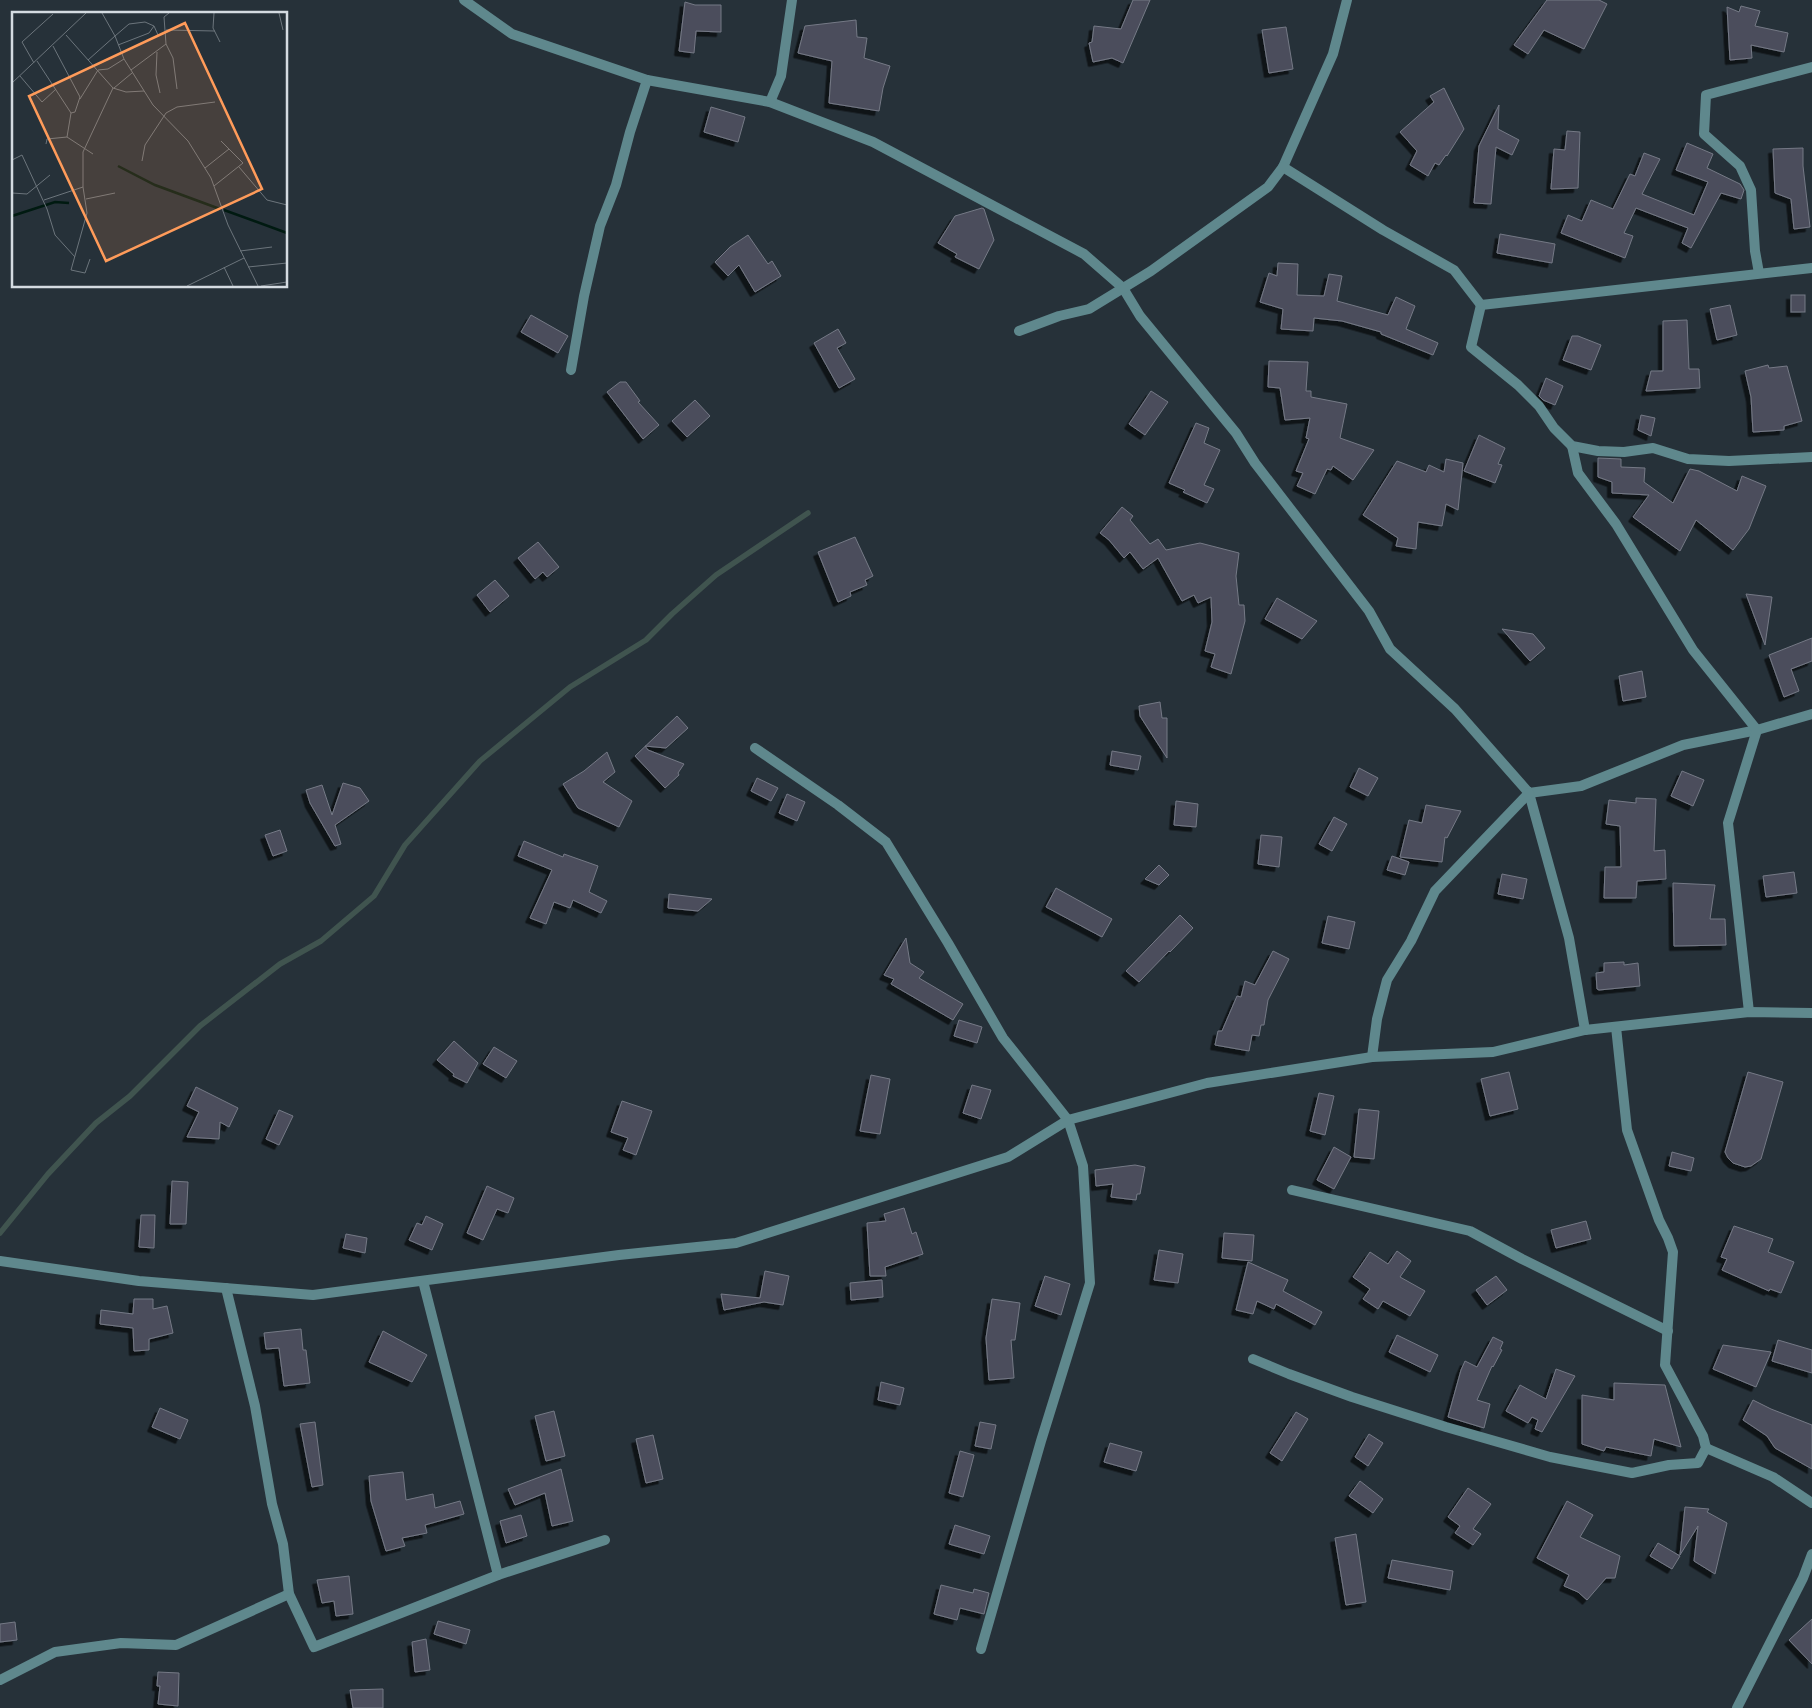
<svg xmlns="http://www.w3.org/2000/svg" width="1812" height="1708" viewBox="0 0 1812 1708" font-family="'Exo 2',sans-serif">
	<defs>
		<filter id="shadow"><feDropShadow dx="-4.5" dy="4.5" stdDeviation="0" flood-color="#0009"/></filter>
	</defs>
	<rect width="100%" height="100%" fill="#263139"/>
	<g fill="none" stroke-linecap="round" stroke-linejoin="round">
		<!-- stream -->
		<polyline stroke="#40544f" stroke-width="5.5" points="0,1233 48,1174 96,1123 130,1096 200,1026 280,964 321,941 374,896 405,845 480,761 570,687 646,640 672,614 716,575 808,513"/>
	</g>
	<!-- building -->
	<g fill="#4b4e5b" stroke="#757986" filter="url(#shadow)">
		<polygon points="1133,0 1150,0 1123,63 1112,58 1093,62 1089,43 1092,42 1094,26 1121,29"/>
		<polygon points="1547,0 1599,0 1607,4 1584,49 1544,30 1528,54 1514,45"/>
		<polygon points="685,2 695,5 721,5 721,32 696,31 694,53 679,51"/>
		<polygon points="1741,6 1760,11 1755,26 1788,33 1784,52 1751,45 1752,58 1730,60 1727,7 1739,12"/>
		<polygon points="856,20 857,37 867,38 864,58 890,66 883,88 879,111 829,103 832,61 798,53 805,26"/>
		<polygon points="1286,27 1293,69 1269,73 1262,30"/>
		<polygon points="1444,88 1464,129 1447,156 1446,155 1439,165 1435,163 1428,176 1410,165 1417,151 1400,132 1434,102 1430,96"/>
		<polygon points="1499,105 1498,129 1519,140 1512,155 1496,147 1491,204 1474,203 1479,146"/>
		<polygon points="711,107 745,117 738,142 704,132"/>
		<polygon points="1567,131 1580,132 1578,188 1551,189 1554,149 1565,150"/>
		<polygon points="1687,143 1713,154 1707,168 1740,184 1744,190 1741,199 1721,193 1691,248 1682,243 1688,228 1636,208 1624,233 1633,236 1625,258 1561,233 1568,215 1582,221 1591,200 1613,209 1630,174 1635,176 1644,153 1660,159 1642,194 1694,215 1708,182 1676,170"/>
		<polygon points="1803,148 1803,166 1810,227 1794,229 1791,199 1775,193 1773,149"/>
		<polygon points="982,208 984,209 994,240 979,269 955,257 957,254 938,243 955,216"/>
		<polygon points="1500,234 1555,244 1552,263 1497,253"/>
		<polygon points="748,235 768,264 772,261 781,276 755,292 739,265 728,276 715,262 730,247"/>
		<polygon points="1278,263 1298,264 1297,295 1324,296 1329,274 1342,276 1337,301 1388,315 1396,297 1415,306 1406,329 1438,343 1433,355 1381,334 1381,332 1342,321 1314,318 1313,331 1281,329 1283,309 1260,302 1269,273 1277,276"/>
		<rect x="1791" y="295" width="14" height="17"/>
		<polygon points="1730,305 1737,335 1717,340 1710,309"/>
		<polygon points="531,315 568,336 558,353 521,332"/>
		<polygon points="1687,320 1689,369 1699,369 1700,388 1646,391 1651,371 1663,371 1663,321"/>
		<polygon points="838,329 846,343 837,348 855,379 839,388 814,343"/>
		<polygon points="1572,336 1578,336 1601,345 1591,370 1563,360"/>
		<polygon points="1269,361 1308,362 1306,391 1311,391 1311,397 1347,404 1340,438 1374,450 1353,480 1333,466 1331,470 1327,469 1315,494 1297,486 1303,473 1296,471 1309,439 1306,438 1310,418 1285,420 1280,388 1268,387"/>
		<polygon points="1768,365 1769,368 1787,366 1802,421 1784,426 1784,430 1753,432 1751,397 1745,371"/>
		<polygon points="1546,378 1563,386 1555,405 1543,400 1539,396"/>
		<polygon points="620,382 626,382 640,401 638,402 659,425 643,439 607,392"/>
		<polygon points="1151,391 1168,402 1145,435 1129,424"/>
		<polygon points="695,400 710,416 687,437 672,421"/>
		<polygon points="1641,415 1655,418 1651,436 1638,430"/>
		<polygon points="1196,423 1209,428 1204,443 1220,450 1204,485 1214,489 1207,503 1183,492 1185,490 1169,483"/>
		<polygon points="1479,435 1505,448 1498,464 1502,465 1495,483 1464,471"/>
		<polygon points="1598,458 1621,459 1621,467 1645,468 1644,482 1673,503 1690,469 1699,471 1737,491 1742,476 1766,486 1749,529 1733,550 1696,520 1680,551 1633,517 1649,495 1612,493 1612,482 1598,477"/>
		<polygon points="1446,459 1463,463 1458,510 1446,504 1442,526 1418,522 1416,549 1396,546 1398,538 1363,515 1397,461 1426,472 1429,465 1444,472"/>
		<polygon points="1122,507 1133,516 1130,520 1150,544 1158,539 1166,550 1200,543 1239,553 1236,576 1239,605 1244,605 1245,621 1231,674 1211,667 1215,654 1205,651 1212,622 1211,597 1198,603 1194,595 1182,601 1158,558 1143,569 1130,552 1124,558 1109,540 1100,533"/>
		<polygon points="855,537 873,576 865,580 867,585 850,592 851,596 838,602 818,552"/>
		<polygon points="538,542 559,567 547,577 543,572 535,579 518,558"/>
		<polygon points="495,580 509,596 490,612 477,595"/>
		<polygon points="1746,594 1772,597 1765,645"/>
		<polygon points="1277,598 1317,621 1302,639 1265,619"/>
		<polygon points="1502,629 1533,634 1545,648 1530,661"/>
		<polygon points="1812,638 1812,661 1791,669 1799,691 1784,697 1769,655"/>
		<polygon points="1642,671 1646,697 1623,701 1619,676"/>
		<polygon points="1160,702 1162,718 1167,718 1167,758 1140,716 1139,706"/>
		<polygon points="677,716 688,728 666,748 645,746 648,750 684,764 678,773 679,775 665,788 635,756"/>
		<polygon points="1112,751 1141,756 1138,770 1110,765"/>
		<polygon points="607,752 615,772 603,782 632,801 619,827 578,808 563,784 584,771"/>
		<polygon points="1359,768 1378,778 1368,796 1350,787"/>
		<polygon points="1682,771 1704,780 1693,806 1671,796"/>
		<polygon points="757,778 778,788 771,801 751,791"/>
		<polygon points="343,783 360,788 369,801 335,825 341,844 335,846 310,803 306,790 322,785 332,815"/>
		<polygon points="787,794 805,802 797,821 779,813"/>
		<polygon points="1636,798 1656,799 1654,851 1665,850 1666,879 1637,881 1636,898 1604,898 1605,867 1621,867 1620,826 1606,824 1609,800 1636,803"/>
		<polygon points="1176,801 1198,804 1196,827 1174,825"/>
		<polygon points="1426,805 1461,811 1447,838 1445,837 1442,862 1400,857 1409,820 1422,823"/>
		<polygon points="1334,817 1347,824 1332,851 1319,844"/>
		<polygon points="280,830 287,851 273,856 265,835"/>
		<polygon points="1261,835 1282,837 1279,867 1258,864"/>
		<polygon points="524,841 563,857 564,854 598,866 589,892 607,901 601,913 573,900 570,908 554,902 546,924 530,918 552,870 518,856"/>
		<polygon points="1392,856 1409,862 1405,875 1387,870"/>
		<polygon points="1159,865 1169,875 1159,885 1145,879"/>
		<polygon points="1794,872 1797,893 1766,897 1763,876"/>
		<polygon points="1502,874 1527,879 1523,899 1498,894"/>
		<polygon points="1673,883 1715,885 1710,919 1725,919 1726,945 1674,946"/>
		<polygon points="1056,888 1112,919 1102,937 1046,907"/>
		<polygon points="669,894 712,899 698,911 668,908"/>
		<polygon points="1180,915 1193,928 1170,952 1169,951 1139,982 1126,971"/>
		<polygon points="1328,916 1355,922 1349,949 1322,943"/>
		<polygon points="906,938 910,963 924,972 919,978 963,1004 953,1020 891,984 894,979 884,975"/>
		<polygon points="1273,951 1289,959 1268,1000 1264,1025 1261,1025 1259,1036 1252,1035 1249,1051 1215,1045 1218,1031 1222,1031 1237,996 1241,997 1245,981 1255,985"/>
		<polygon points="1624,962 1624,965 1638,963 1640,986 1599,990 1597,989 1596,973 1604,972 1604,963"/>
		<polygon points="959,1020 982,1027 977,1043 954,1036"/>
		<polygon points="454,1041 478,1063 467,1083 453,1076 454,1074 437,1060"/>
		<polygon points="494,1047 517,1061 506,1078 483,1064"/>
		<polygon points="1509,1072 1518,1109 1490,1116 1481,1079"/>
		<polygon points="1748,1072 1783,1082 1761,1159 1751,1166 1745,1167 1733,1163 1728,1158 1725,1152"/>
		<polygon points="871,1075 890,1079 880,1134 860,1131"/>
		<polygon points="972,1085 991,1090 981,1119 963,1113"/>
		<polygon points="196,1087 238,1108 229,1127 220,1122 219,1139 187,1137 199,1112 187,1106"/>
		<polygon points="1319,1093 1334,1096 1325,1135 1310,1131"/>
		<polygon points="622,1101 652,1111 636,1155 623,1150 628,1138 611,1132"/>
		<polygon points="1359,1109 1379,1111 1374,1159 1354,1157"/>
		<polygon points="279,1110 293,1116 279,1145 266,1139"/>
		<polygon points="1334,1147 1351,1157 1334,1189 1317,1180"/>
		<polygon points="1672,1152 1694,1158 1691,1171 1669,1166"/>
		<polygon points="1135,1165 1145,1167 1140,1194 1137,1194 1136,1200 1111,1197 1113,1184 1096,1186 1095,1170"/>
		<polygon points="172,1181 188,1182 186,1224 170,1224"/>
		<polygon points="487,1186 514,1198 508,1213 497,1209 483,1240 467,1233"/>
		<polygon points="904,1208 912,1234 916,1232 923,1254 885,1267 886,1276 870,1276 867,1223 886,1221 884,1214"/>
		<polygon points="141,1215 155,1215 154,1248 139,1247"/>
		<polygon points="426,1216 443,1224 432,1250 409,1240 417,1223 422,1225"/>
		<polygon points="1586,1221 1591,1239 1556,1248 1551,1230"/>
		<polygon points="1734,1226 1773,1239 1768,1252 1794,1262 1781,1293 1770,1289 1769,1291 1722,1270 1727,1259 1721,1257"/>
		<polygon points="1224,1233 1254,1235 1252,1261 1222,1258"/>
		<polygon points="346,1234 367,1238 365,1253 343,1248"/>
		<polygon points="1159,1250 1183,1254 1178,1283 1154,1280"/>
		<polygon points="1397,1251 1411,1261 1400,1277 1425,1291 1410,1316 1383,1301 1378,1309 1363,1299 1370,1289 1353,1277 1370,1252 1388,1264"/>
		<polygon points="1248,1262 1288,1280 1283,1291 1322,1312 1315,1325 1276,1304 1274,1309 1257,1301 1253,1314 1236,1310"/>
		<polygon points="765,1271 789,1276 783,1305 764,1302 724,1310 721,1294 760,1298"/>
		<polygon points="1045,1276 1070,1284 1061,1315 1035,1306"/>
		<polygon points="1496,1276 1507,1290 1487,1305 1476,1290"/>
		<polygon points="882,1280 883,1297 851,1300 850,1283"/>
		<polygon points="134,1299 153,1299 153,1309 167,1306 173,1333 149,1339 149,1350 134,1351 133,1328 100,1324 101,1310 133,1314"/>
		<polygon points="992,1299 1020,1303 1015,1340 1011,1340 1014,1378 989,1380 986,1338"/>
		<polygon points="301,1329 303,1350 306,1350 310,1383 284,1386 279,1348 266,1349 264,1333"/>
		<polygon points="383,1331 427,1355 412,1382 369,1362"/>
		<polygon points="1397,1335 1438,1355 1430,1372 1389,1352"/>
		<polygon points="1493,1337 1503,1342 1500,1349 1502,1350 1493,1367 1492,1366 1477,1400 1490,1404 1484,1428 1448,1417 1461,1370 1465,1361 1477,1367"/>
		<polygon points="1778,1340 1812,1350 1812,1373 1772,1361"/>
		<polygon points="1723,1345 1771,1352 1756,1387 1713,1369"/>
		<polygon points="1556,1369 1575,1376 1542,1432 1535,1429 1538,1420 1532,1417 1528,1423 1506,1411 1520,1385 1546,1399"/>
		<polygon points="881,1382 904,1388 900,1405 878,1400"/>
		<polygon points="1614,1383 1665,1385 1681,1447 1654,1439 1651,1456 1606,1447 1604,1451 1582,1444 1582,1395 1614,1400"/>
		<polygon points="1753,1400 1771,1409 1812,1425 1812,1469 1775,1448 1767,1436 1743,1420"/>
		<polygon points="160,1408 188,1420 180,1439 152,1427"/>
		<polygon points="554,1411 565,1456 546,1461 535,1416"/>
		<polygon points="1296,1412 1308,1419 1282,1461 1270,1453"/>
		<polygon points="315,1422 323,1485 312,1487 300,1424"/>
		<polygon points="980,1422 996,1425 991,1449 975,1446"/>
		<polygon points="1369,1434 1383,1443 1368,1466 1355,1457"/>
		<polygon points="653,1435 663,1479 646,1483 636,1439"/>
		<polygon points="1110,1443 1142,1452 1136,1471 1104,1462"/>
		<polygon points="960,1451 974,1455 963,1497 949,1493"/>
		<polygon points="561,1469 573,1521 552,1526 545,1493 515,1505 508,1489"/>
		<polygon points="403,1472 406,1500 433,1494 435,1508 460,1501 464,1514 425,1525 427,1533 402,1538 405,1546 386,1551 371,1501 369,1476"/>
		<polygon points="1360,1481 1383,1499 1373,1513 1349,1496"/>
		<polygon points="1468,1488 1491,1504 1473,1529 1481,1534 1473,1545 1455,1533 1460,1526 1448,1517"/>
		<polygon points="1567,1501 1593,1515 1580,1537 1620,1556 1615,1578 1606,1578 1587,1600 1578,1592 1564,1586 1569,1575 1537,1558"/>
		<polygon points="1685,1507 1709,1509 1707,1512 1727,1523 1715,1574 1694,1561 1698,1526 1680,1555"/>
		<polygon points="521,1515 527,1536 506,1543 500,1521"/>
		<polygon points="955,1525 990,1536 984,1554 949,1544"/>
		<polygon points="1356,1534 1366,1602 1346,1605 1335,1538"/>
		<polygon points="1658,1543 1680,1556 1672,1569 1650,1556"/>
		<polygon points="1392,1560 1453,1571 1450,1590 1388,1578"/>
		<polygon points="349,1576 353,1614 336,1616 334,1601 322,1603 317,1580"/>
		<polygon points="941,1585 973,1593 974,1589 989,1593 984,1614 960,1608 957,1620 934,1614"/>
		<polygon points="1812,1619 1812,1664 1789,1640"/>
		<polygon points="438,1621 470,1630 466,1644 434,1634"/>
		<polygon points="15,1622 17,1640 0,1642 0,1624"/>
		<polygon points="426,1639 430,1670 415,1672 412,1642"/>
		<polygon points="158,1672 179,1673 178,1706 158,1704 160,1686 157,1686"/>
		<polygon points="383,1689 383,1708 353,1708 350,1690"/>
	</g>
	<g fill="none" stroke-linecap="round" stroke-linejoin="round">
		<!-- street -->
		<g stroke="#5f888d" stroke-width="10">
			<polyline points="464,0 512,34 647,80 770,102 873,142 1084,254 1123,288 1140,316 1236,433 1255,463 1369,611 1390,649 1455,709 1529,793 1581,786 1683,745 1757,730 1812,714"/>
			<polyline points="770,102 781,76 792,0"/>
			<polyline points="1283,167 1333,54 1347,0"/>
			<polyline points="1759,273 1755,251 1751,190 1740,166 1704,134 1706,95 1812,67"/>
			<polyline points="1481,305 1471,347 1518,385 1539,406 1554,428 1572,446 1598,451 1624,452 1653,448 1688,459 1729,461 1812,457"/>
			<polyline points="1019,331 1059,316 1089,309 1151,271 1268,187 1283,167 1383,230 1454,270 1481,305 1812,268"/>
			<polyline points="571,370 584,296 600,226 616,185 630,132 647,80"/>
			<polyline points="1572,446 1578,473 1616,524 1693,650 1757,730 1728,823 1749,1012"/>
			<polyline points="755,748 838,805 886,842 948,943 1003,1038 1068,1120 1083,1166 1090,1283 1041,1441 981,1649"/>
			<polyline points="1529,793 1569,938 1585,1030"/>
			<polyline points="1372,1057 1377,1019 1387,980 1411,941 1435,891 1529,793"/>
			<polyline points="1292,1190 1470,1231 1522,1259 1668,1331"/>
			<polyline points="0,1261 139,1281 313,1295 619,1255 736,1243 1008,1157 1068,1120 1207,1083 1372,1057 1493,1052 1585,1030 1749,1012 1812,1013"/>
			<polyline points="423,1281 498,1575"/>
			<polyline points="226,1288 255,1406 272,1504 283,1544 289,1594 314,1647 498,1575 605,1540"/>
			<polyline points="1253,1359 1289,1374 1352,1397 1446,1427 1550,1457 1632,1473 1669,1465 1698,1463 1706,1448 1703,1436 1665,1365 1673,1252 1668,1238 1659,1220 1627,1130 1616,1027"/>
			<polyline points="1706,1448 1773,1477 1812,1503"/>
			<polyline points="0,1680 55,1652 121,1643 176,1645 289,1594"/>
			<polyline points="1737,1708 1803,1578 1812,1554"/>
		</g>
	</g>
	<!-- overview -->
	<g transform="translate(12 12)">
		<rect width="275" height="275" fill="#263139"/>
		<path fill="none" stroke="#001a11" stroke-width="2.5" d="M 106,154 L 143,173 L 208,197M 212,198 L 275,221M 0,204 L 43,190 L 57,191"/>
		<path fill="none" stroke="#6c757c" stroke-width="1" d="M 90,1 L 103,24 L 117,12 L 133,10 L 142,14 L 146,23M 202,1 L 201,16 L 208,30M 267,1 L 271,18M 154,18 L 203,19M 54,23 L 101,76 L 71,140 L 71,175 L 75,201 L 59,258 L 73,261 L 78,247M 154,32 L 161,46 L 165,77M 106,33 L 137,21 L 142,14M 41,34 L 68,85 L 63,100 L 59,101M 145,40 L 144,63 L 148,81M 76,48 L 103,24 L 112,47 L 141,93 L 176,129 L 199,166 L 216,213 L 246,274M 25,49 L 59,101 L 55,125 L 81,142M 22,51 L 10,30 L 41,2M 119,58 L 154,32 L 152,5 L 157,1M 8,64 L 30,90 L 44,77M 0,71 L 74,1M 101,76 L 114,80 L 132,79M 102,76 L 120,61M 68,87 L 86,58 L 96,57 L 112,47M 34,132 L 35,127 L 55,125M 0,148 L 10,143 L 35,197 L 43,223 L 63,245M 130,149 L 133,133 L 154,101 L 165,95 L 203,90M 227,155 L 255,188 L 275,193M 193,156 L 217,137M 202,174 L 231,151 L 209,129M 0,181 L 15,182 L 38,163M 74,187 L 103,181M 32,188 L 71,175M 228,239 L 260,235M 212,255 L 221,274M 236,255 L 275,251M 175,274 L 232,246M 249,274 L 275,270"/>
		<path fill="#ff9b5a" fill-opacity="0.15" stroke="#ff9b5a" stroke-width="2.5" d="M 173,11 L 250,177 L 94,249 L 17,84 Z"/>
		<rect width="275" height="275" fill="none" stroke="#d4dbe1" stroke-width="2.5"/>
	</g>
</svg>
